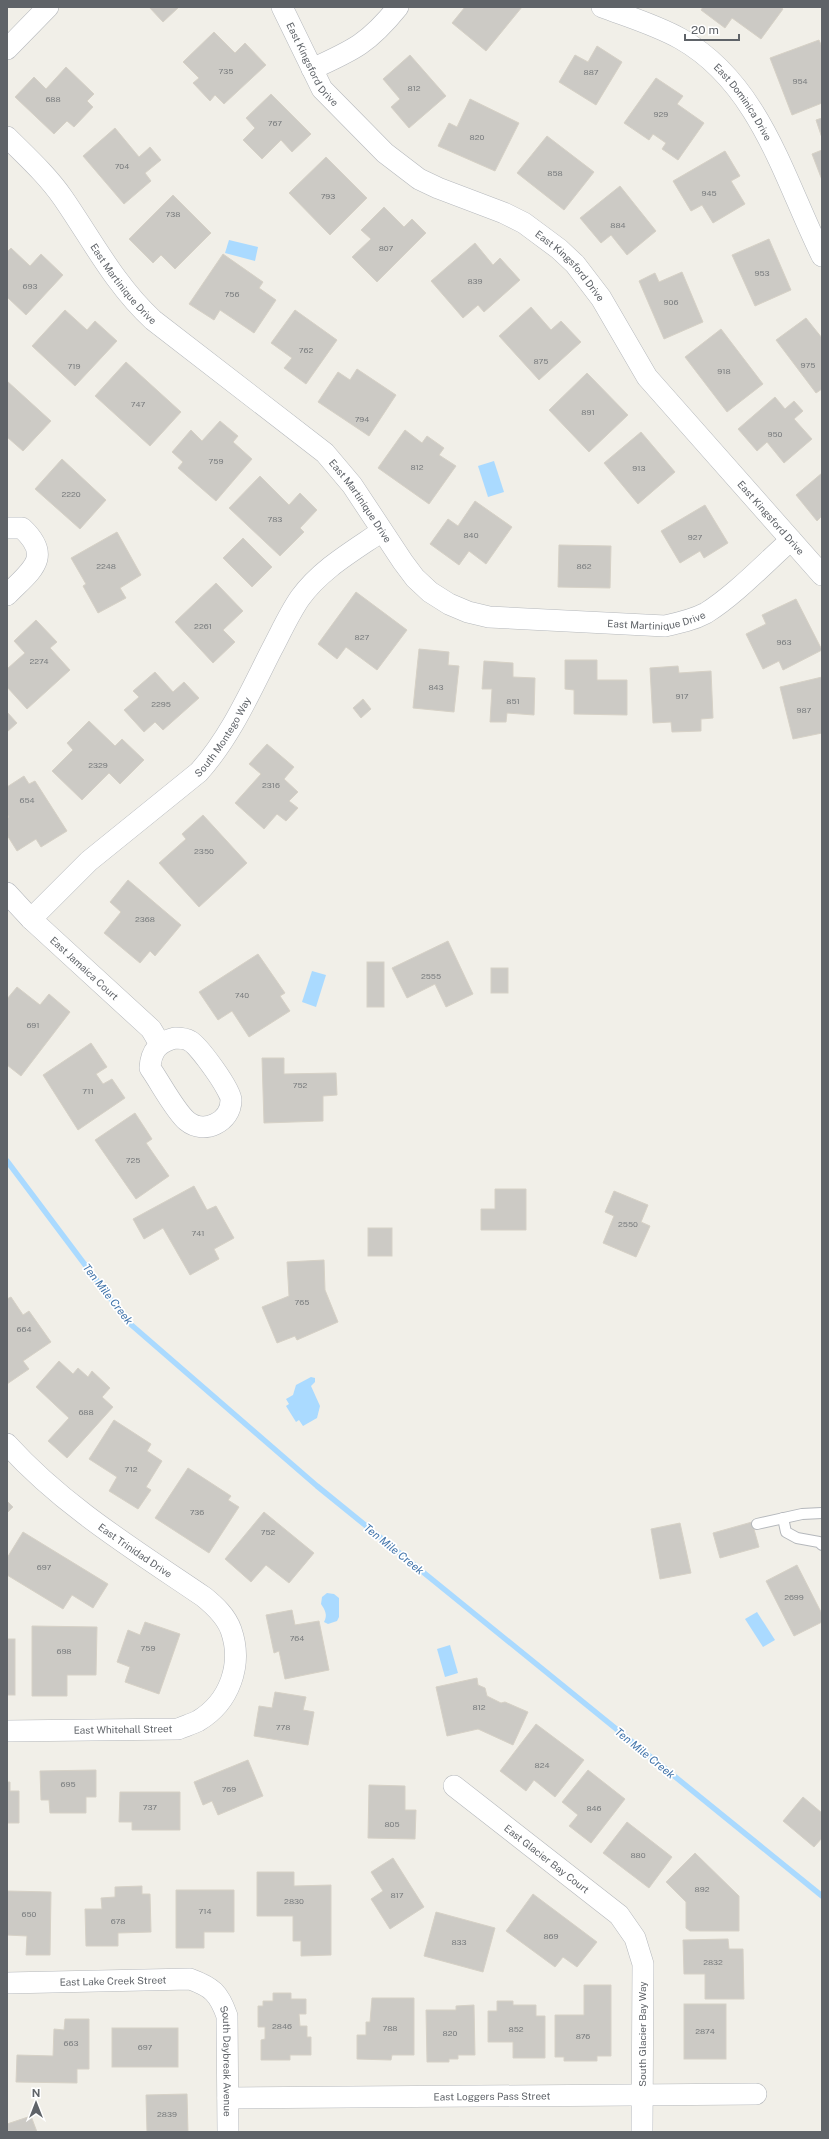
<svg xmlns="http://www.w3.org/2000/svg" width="829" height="2139" viewBox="0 0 829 2139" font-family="'Public Sans',sans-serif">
	<rect width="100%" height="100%" fill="#f1efe8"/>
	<!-- water -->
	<g fill="#aadaff">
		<polygon points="229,240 258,247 255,261 225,253"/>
		<polygon points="494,461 504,492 488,497 478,466"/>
		<polygon points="312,971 326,975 316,1007 302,1002"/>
		<polygon points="311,1377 315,1378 315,1382 311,1386 320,1406 317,1418 303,1426 299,1420 296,1422 286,1406 289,1404 286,1399 293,1395 296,1385"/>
		<path d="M 327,1593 L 334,1594 L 339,1598 L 339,1617 L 337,1621 L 328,1624 L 324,1622 C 328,1615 325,1610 321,1604 L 322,1597 Z"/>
		<polygon points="757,1612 775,1640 763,1647 745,1619"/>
		<polygon points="450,1645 458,1673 445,1677 437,1649"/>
	</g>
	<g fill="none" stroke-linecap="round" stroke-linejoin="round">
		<!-- stream -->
		<polyline stroke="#aadaff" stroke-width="5.5" points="7,1161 128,1322 317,1486 822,1896"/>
	</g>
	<!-- building -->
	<g fill="#cccac5" stroke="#d6d1c6">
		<polygon points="149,7 179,7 163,22"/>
		<polygon points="465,7 522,7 486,51 452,23"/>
		<polygon points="703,7 780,7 783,9 761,39 732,18 725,28 701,10"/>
		<polygon points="214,32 235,53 245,43 266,65 224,104 215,95 210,101 193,83 199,78 183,62"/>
		<polygon points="819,40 822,47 822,103 792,115 770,58"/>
		<polygon points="597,46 622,62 596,105 559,82 575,55 588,62"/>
		<polygon points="410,55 446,96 409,128 391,107 400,99 383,79"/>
		<polygon points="66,67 94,94 87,101 93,107 74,127 67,121 54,134 15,97 34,77 46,89"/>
		<polygon points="656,78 683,96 677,104 704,123 678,160 662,149 666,143 653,134 649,140 624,123"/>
		<polygon points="271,94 311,134 292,152 281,140 262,159 243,140 255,128 246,118"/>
		<polygon points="470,99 519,123 495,171 438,146 449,123 457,127"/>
		<polygon points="822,118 822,138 816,120"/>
		<polygon points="115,128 139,157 150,147 161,160 145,173 151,181 124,204 83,156"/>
		<polygon points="547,136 594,172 564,210 517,173"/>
		<polygon points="822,150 822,180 812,154"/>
		<polygon points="725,151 740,176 731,181 745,204 713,223 702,205 691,211 673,181"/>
		<polygon points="326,157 367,198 330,235 289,193"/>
		<polygon points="620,186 656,231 627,255 611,235 601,243 580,218"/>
		<polygon points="173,195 211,233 175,269 161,255 153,263 129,239"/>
		<polygon points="384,207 404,227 412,219 426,233 377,282 352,257 371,239 361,230"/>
		<polygon points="769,239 791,290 755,306 732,255"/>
		<polygon points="475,243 493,265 500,258 520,280 484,312 478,305 463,318 431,281"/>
		<polygon points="11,248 30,266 41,254 63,275 26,315 7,297 7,252"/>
		<polygon points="223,254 263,282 259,288 276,300 254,333 220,310 214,320 189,304"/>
		<polygon points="682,272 703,322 664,339 639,281 655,273 659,282"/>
		<polygon points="531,307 551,330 561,321 581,342 539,380 499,336"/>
		<polygon points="65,310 87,330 95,321 117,341 75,386 32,346"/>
		<polygon points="295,310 337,340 306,384 284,368 292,358 271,343"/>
		<polygon points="806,318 822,338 822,389 816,393 776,340"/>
		<polygon points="721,329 763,384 727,412 685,357"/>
		<polygon points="126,362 181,412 150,446 95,396"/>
		<polygon points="357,369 396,395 369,436 318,402 338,372 350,380"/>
		<polygon points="587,373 628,415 589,452 549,410"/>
		<polygon points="7,381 51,421 23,451 7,437"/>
		<polygon points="775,397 785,409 794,401 803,411 794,419 812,439 784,463 767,442 757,451 738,429"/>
		<polygon points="220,421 238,436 233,442 252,459 216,501 178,468 183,462 172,452 191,430 202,441"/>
		<polygon points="405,430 422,443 427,436 444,448 439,455 456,466 429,504 378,468"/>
		<polygon points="641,432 675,472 638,504 604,463"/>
		<polygon points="62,459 106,500 80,529 35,489"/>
		<polygon points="822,473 822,516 817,521 796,495"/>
		<polygon points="260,476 289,505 300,493 317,510 300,528 304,532 280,556 229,508"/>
		<polygon points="475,501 512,527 486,564 469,551 459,565 430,544 448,519 458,526"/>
		<polygon points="705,505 728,543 704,558 700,551 680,563 661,531"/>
		<polygon points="117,532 141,575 120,588 126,598 98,613 83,586 86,584 71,558"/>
		<polygon points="243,538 272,567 252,587 223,558"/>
		<polygon points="559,545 611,546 610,588 558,587"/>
		<polygon points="216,583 243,611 223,630 235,642 213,663 175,622"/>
		<polygon points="356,592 407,630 377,670 346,647 337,659 318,644"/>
		<polygon points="796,599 822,650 783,670 779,661 763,669 746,634 766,624 762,615"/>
		<polygon points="36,620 57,642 50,648 70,670 27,709 7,687 7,669 25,653 14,641"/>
		<polygon points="419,649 449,652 448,665 459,666 454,712 413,708"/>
		<polygon points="565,660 597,660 597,680 627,680 627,715 574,714 574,690 565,689"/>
		<polygon points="484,661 513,663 513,677 535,678 534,715 507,713 506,722 490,722 492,689 482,689"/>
		<polygon points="678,666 679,673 711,671 713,718 701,719 701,731 672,732 671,722 653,723 650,668"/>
		<polygon points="155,672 173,692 184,682 199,698 163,730 155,722 144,732 124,710 139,697 133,691"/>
		<polygon points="822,677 822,733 793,739 780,687"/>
		<polygon points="363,699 371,709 361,718 353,708"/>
		<polygon points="7,712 17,723 7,732"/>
		<polygon points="89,721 115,746 122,739 144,760 120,784 109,773 82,800 52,771 73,750 67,743"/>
		<polygon points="267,744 294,767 284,779 298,792 289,801 298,808 286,821 277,814 264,829 235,803 261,774 249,764"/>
		<polygon points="24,776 29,784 35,781 67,831 41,847 36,839 17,851 7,835 7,818 9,817 7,814 7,787"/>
		<polygon points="203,815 247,863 199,907 159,863 186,839 182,834"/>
		<polygon points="128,880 181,925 155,956 150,951 140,963 104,933 121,912 110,902"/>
		<polygon points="448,941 473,994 446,1007 435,984 407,998 392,968"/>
		<polygon points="258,954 285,993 280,996 290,1011 249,1037 232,1011 218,1020 199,992"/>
		<rect x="367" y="962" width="17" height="45"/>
		<rect x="491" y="968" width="17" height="25"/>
		<polygon points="17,987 40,1005 49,994 70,1012 21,1076 7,1065 7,999"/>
		<polygon points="91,1043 107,1067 96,1074 103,1084 112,1079 125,1098 78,1130 43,1075"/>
		<polygon points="262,1058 284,1058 284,1074 336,1073 337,1095 323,1096 323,1121 264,1123"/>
		<polygon points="135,1113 152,1139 146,1143 169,1176 136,1199 95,1140"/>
		<polygon points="194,1186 207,1210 216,1206 234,1238 214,1249 219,1259 190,1275 163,1228 144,1239 133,1219"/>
		<polygon points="495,1189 526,1189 526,1230 481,1230 481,1209 495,1209"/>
		<polygon points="614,1191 648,1205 641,1222 650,1226 636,1257 603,1243 614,1216 605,1212"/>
		<rect x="368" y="1228" width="24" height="28"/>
		<polygon points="324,1260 325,1290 338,1322 297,1340 295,1336 277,1343 262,1307 289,1296 287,1262"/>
		<polygon points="11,1297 23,1315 29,1311 51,1342 23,1361 29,1369 7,1384 7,1299"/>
		<polygon points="59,1361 73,1374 78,1368 88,1377 92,1371 110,1388 102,1397 113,1407 67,1458 48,1441 69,1418 36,1387"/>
		<polygon points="114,1420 151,1444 147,1451 162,1461 146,1487 151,1490 138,1509 109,1491 117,1477 89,1459"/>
		<polygon points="188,1468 231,1496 228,1500 239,1507 209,1553 155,1518"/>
		<polygon points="7,1501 13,1507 7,1513"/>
		<polygon points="264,1512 314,1553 289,1583 266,1565 251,1582 225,1559"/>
		<polygon points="752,1522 759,1547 720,1558 713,1533"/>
		<polygon points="680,1523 691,1573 660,1579 651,1529"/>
		<polygon points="23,1532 108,1584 93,1608 72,1595 63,1609 7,1575 7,1558"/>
		<polygon points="797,1565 822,1614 822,1622 794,1636 766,1581"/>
		<polygon points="292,1610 295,1625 319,1621 329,1670 285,1679 279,1651 274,1653 266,1615"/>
		<polygon points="145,1622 180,1634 159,1694 125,1682 130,1667 117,1662 128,1630 140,1635"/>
		<polygon points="32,1626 97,1627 96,1675 67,1675 67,1696 32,1696"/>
		<rect x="7" y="1639" width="8" height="56"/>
		<polygon points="477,1678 478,1685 485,1688 487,1696 501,1703 505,1702 528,1712 513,1745 478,1729 447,1736 436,1687"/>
		<polygon points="275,1692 306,1697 303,1710 314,1712 308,1745 254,1736 259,1706 272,1708"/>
		<polygon points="536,1724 584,1760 555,1797 534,1780 526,1791 500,1771"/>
		<polygon points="248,1760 263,1796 218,1815 212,1801 203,1805 194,1782"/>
		<polygon points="96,1770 96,1797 86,1797 86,1813 50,1813 49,1800 41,1800 40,1771"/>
		<polygon points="588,1770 625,1799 591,1843 569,1826 578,1815 562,1802"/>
		<polygon points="7,1782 10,1782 10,1791 19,1791 19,1823 7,1823"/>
		<polygon points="369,1785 405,1786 405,1810 416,1810 415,1839 368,1838"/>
		<polygon points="120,1792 180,1792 180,1830 132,1830 132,1822 119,1822"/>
		<polygon points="803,1797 822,1813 822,1838 814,1847 783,1821"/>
		<polygon points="627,1822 672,1857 649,1888 603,1853"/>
		<polygon points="695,1853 739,1896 739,1931 690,1931 686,1928 686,1902 666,1882"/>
		<polygon points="393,1858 424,1907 390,1929 371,1899 383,1891 371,1872"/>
		<polygon points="257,1872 294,1872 294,1886 331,1885 331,1955 301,1956 301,1941 293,1941 293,1916 257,1916"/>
		<polygon points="142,1886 142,1894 150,1894 151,1932 118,1933 118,1946 86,1946 85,1909 102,1909 101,1898 115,1897 115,1887"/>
		<polygon points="176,1890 234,1890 234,1932 204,1932 204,1948 176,1948"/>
		<polygon points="7,1891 51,1892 50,1955 26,1955 27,1936 7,1935"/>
		<polygon points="533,1894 597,1942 577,1967 563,1957 555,1967 506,1931"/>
		<polygon points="436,1912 495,1928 483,1972 424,1956"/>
		<polygon points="728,1939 729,1949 743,1949 744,1999 705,1999 705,1974 684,1974 683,1940"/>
		<polygon points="584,1985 611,1985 611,2056 597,2056 597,2061 564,2061 564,2057 555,2057 555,2015 584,2015"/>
		<polygon points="273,1993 291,1993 291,1999 306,1999 306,2014 299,2014 300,2026 307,2026 307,2037 311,2037 311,2055 290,2055 290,2060 261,2060 261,2040 265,2039 265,2027 258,2027 258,2006 263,2006 263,2001 273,2001"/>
		<polygon points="372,1998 414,1998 414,2055 392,2055 391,2060 357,2059 357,2035 366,2035 366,2022 370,2022"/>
		<polygon points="497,2001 513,2001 513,2005 536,2005 536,2016 545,2016 545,2058 513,2058 513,2042 488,2042 488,2011 497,2011"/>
		<rect x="684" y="2004" width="42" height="55"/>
		<polygon points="474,2005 475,2055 458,2055 458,2059 449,2059 449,2062 427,2062 426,2010 456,2010 456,2006"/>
		<polygon points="65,2019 89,2019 89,2069 77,2069 77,2083 16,2082 17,2055 53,2056 54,2029 64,2030"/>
		<rect x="112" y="2028" width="66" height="39"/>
		<polygon points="187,2094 188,2132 147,2132 146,2095"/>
		<polygon points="31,2116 37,2132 7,2132 7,2124"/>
	</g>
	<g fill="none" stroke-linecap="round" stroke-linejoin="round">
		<defs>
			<g id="service">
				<polyline points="783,1518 786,1532 797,1538 819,1542 822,1545"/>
				<polyline points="757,1524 802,1514 822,1513"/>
			</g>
			<g id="minor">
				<path id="s1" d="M 282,7 L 322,89 L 385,153 L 419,179 L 438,188 L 504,213 L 524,223 L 559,249 L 575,264 L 601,298 L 647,377 L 822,575"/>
				<path id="s2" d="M 602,7 C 629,17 656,25 681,39 C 760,84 784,179 822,256"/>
				<polyline points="7,49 48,7"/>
				<path d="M 312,69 C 354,50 369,43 398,7"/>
				<path id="s3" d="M 7,137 C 27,157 47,175 63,198 C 92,240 115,285 153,320 L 325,453 L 352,485 L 403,562 L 415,578 L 430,592 L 449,604 L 468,612 L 489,617 L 665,626 C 679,623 693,620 706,613 C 735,595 765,563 791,540"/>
				<path d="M 7,528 L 22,528 C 54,558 30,571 7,595"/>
				<path id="s4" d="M 7,893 L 31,919 L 151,1029 L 160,1044"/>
				<path id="s5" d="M 31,919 L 89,861 L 199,772 C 231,736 250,692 272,649 C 281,632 289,614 300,598 C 321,569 353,551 382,531"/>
				<path d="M 175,1038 C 180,1038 185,1038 190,1041 C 199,1046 231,1090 231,1100 C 231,1122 204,1135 187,1121 C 175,1111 160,1082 150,1068 C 151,1051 158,1042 175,1038 Z"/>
				<path id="s6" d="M 7,1444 C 63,1506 135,1550 204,1597 C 215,1606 226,1616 231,1630 C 243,1664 230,1702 198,1721 C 192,1724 185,1726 178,1729 L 7,1731"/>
				<path id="s7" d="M 454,1786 L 619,1915 L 635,1938 L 643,1964 L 642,2132"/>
				<path id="s8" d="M 7,1983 L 190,1979 C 212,1987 219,1993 227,2016 L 228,2132"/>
				<path id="s9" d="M 228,2098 L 756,2094"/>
			</g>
		</defs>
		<!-- service casing -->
		<use href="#service" stroke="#b5b8bc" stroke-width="12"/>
		<!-- minor casing -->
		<use href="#minor" stroke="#b5b8bc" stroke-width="22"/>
		<!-- service -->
		<use href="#service" stroke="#fff" stroke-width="10"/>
		<!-- minor -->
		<use href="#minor" stroke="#fff" stroke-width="21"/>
	</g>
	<g text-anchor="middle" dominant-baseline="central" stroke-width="3.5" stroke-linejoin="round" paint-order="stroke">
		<!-- number labels -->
		<g font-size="8" fill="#7a7d7f">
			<text x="226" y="71">735</text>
			<text x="591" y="72">887</text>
			<text x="800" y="81">954</text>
			<text x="414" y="88">812</text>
			<text x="53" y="99">688</text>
			<text x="661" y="114">929</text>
			<text x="275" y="123">767</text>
			<text x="477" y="137">820</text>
			<text x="122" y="166">704</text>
			<text x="555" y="173">858</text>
			<text x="709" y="193">945</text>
			<text x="328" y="196">793</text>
			<text x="173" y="214">738</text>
			<text x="618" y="225">884</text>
			<text x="386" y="248">807</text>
			<text x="762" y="273">953</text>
			<text x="475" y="281">839</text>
			<text x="30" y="286">693</text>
			<text x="232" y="294">756</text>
			<text x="671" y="302">906</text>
			<text x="306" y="350">762</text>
			<text x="541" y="361">875</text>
			<text x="808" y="365">975</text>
			<text x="74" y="366">719</text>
			<text x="724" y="371">918</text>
			<text x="138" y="404">747</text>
			<text x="588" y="412">891</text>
			<text x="362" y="419">794</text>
			<text x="775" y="434">950</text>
			<text x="216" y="461">759</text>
			<text x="417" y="467">812</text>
			<text x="639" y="468">913</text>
			<text x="71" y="494">2220</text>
			<text x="275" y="519">783</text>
			<text x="471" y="535">840</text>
			<text x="695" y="537">927</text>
			<text x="106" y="566">2248</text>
			<text x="584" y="566">862</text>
			<text x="203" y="626">2261</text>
			<text x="362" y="637">827</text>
			<text x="784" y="642">963</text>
			<text x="39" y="661">2274</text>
			<text x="436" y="687">843</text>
			<text x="682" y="696">917</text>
			<text x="513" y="701">851</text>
			<text x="161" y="704">2295</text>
			<text x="804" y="710">987</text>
			<text x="98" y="765">2329</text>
			<text x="271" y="785">2316</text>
			<text x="27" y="800">654</text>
			<text x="204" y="851">2350</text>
			<text x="145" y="919">2368</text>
			<text x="431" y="976">2555</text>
			<text x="242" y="995">740</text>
			<text x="33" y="1025">691</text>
			<text x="300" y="1085">752</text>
			<text x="88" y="1091">711</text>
			<text x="133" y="1160">725</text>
			<text x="628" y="1224">2550</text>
			<text x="198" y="1233">741</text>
			<text x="302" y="1302">765</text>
			<text x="24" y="1329">664</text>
			<text x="86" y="1412">688</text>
			<text x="131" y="1469">712</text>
			<text x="197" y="1512">736</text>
			<text x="268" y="1532">752</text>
			<text x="44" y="1567">697</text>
			<text x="794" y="1597">2699</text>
			<text x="297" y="1638">764</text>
			<text x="148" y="1648">759</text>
			<text x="64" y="1651">698</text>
			<text x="479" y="1707">812</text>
			<text x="283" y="1727">778</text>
			<text x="542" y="1765">824</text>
			<text x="68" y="1784">695</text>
			<text x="229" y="1789">769</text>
			<text x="150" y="1807">737</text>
			<text x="594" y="1808">846</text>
			<text x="392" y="1824">805</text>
			<text x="638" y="1855">880</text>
			<text x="702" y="1889">892</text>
			<text x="397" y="1895">817</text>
			<text x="294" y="1901">2830</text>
			<text x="205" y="1911">714</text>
			<text x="29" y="1914">650</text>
			<text x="118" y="1921">678</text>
			<text x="551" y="1936">869</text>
			<text x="459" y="1942">833</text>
			<text x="713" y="1962">2832</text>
			<text x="282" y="2026">2846</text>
			<text x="390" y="2028">788</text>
			<text x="516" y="2029">852</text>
			<text x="705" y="2031">2874</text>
			<text x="450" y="2033">820</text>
			<text x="583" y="2036">876</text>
			<text x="71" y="2043">663</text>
			<text x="145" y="2047">697</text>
			<text x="167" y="2114">2839</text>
		</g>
		<!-- street labels -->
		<g font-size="10" fill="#5f6368" stroke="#fff">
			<text stroke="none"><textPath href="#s1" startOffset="65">East Kingsford Drive</textPath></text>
			<text stroke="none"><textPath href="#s2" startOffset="175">East Dominica Drive</textPath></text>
			<text stroke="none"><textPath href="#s1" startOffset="401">East Kingsford Drive</textPath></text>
			<text stroke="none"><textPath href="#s3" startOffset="188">East Martinique Drive</textPath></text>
			<text stroke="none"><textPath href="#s3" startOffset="512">East Martinique Drive</textPath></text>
			<text stroke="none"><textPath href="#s1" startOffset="725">East Kingsford Drive</textPath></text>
			<text stroke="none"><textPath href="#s3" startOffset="860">East Martinique Drive</textPath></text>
			<text stroke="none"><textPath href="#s5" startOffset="266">South Montego Way</textPath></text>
			<text stroke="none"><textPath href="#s4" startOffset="108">East Jamaica Court</textPath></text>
			<text stroke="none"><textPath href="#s6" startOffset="167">East Trinidad Drive</textPath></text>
			<text transform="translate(123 1729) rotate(-1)">East Whitehall Street</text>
			<text stroke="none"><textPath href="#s7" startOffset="118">East Glacier Bay Court</textPath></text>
			<text stroke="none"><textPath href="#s8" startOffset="106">East Lake Creek Street</textPath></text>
			<text transform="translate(642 2034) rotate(-90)">South Glacier Bay Way</text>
			<text stroke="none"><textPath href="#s8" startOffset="283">South Daybreak Avenue</textPath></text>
			<text stroke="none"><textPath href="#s9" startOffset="264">East Loggers Pass Street</textPath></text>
		</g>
		<!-- water labels -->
		<g font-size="11" font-style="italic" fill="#4174aa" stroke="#fff">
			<text transform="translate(108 1294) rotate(52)">Ten Mile Creek</text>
			<text transform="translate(394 1549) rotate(39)">Ten Mile Creek</text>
			<text transform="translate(645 1753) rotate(39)">Ten Mile Creek</text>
		</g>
	</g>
	<!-- border -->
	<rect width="829" height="2139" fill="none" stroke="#5f6368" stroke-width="16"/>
	<!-- north arrow -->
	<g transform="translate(36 2103)" stroke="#ffffff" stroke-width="3" paint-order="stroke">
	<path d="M0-3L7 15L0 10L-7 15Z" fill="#5f6368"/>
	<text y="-6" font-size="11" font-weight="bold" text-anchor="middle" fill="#5f6368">N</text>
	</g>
	<!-- scale -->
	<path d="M685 34v6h54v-6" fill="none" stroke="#5f6368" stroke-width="2"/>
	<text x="691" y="34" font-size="12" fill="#5f6368" stroke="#ffffff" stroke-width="3" paint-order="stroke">20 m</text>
</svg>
